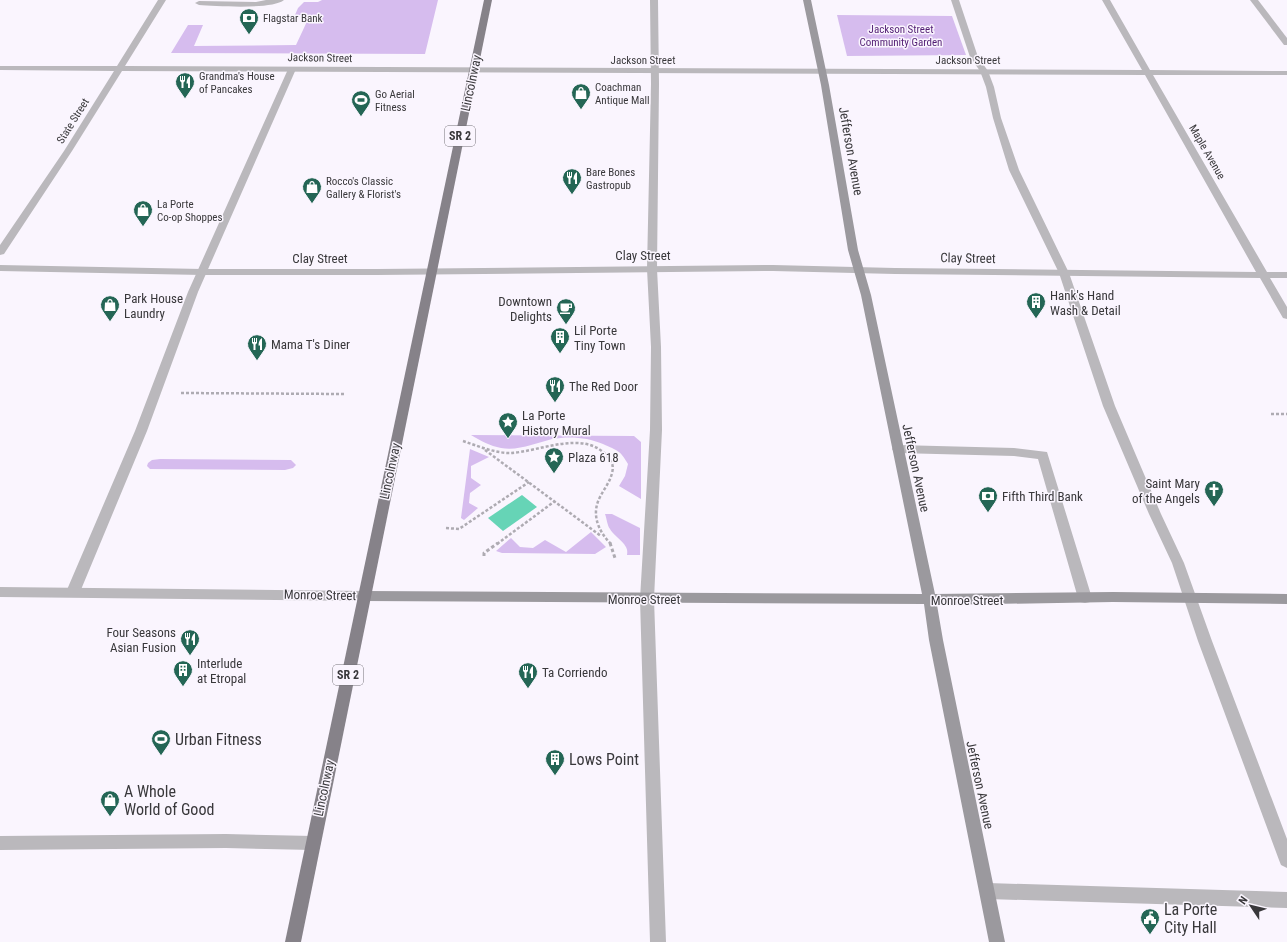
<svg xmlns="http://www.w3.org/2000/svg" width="1287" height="942" viewBox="0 0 1287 942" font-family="'Roboto Condensed',sans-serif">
	<rect width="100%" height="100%" fill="#faf5fe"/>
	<!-- green -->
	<g fill="#d6bcee">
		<polygon points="322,0 438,0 425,54 171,53 188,25 203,25 194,46 296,45 310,15 295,15 298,8 304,2 318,2"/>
		<polygon points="837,15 952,16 966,55 847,56"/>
		<path d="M 471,435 L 634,436 L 641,442 L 641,499 L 619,486 L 625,476 L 628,464 C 620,450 618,451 603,444 C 587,437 569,436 552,439 C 536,443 519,451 501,448 C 490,446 481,441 471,435 Z"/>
		<polygon points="470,449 489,457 471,466 471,478 481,485 470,493 469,503 478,508 464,520 461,518"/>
		<polygon points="160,459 291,460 296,465 293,468 285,470 150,469 147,466 148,463 152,460"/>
		<path d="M 605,514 L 612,514 L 640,528 L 640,555 L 627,555 C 630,544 615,538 610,529 C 607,525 607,519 605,514 Z"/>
		<polygon points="591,532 606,547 595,554 502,553 496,551 511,538 520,547 533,548 545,540 566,552"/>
	</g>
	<!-- water -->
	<polygon fill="#66d4b6" points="522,495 537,507 503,531 488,518"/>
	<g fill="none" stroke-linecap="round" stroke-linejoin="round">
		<!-- path-far1 -->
		<g stroke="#aeabb2" stroke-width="2.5" stroke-dasharray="3 2" stroke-linecap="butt">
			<polyline points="181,393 344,394"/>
			<polyline points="1271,414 1287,414"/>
			<path d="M 463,441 C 478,446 494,453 510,453 C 539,452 584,429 607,456 C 612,461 614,466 612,473 C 610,482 604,489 600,497 C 591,514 598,531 611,544"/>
			<polyline points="485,450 601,536"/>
			<polyline points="446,528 459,529 529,482"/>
			<polyline points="497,544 555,501"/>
		</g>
		<!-- path -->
		<g stroke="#aeabb2" stroke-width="3" stroke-dasharray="3.5 2.5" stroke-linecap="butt">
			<polyline points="610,543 615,558"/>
			<polyline points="484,556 484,553 498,543"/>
		</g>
		<!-- lane -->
		<g fill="#bab8bc" fill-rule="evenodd">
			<path d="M 266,0 L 284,0 C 272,10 216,6 199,5 L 195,3 L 199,1 L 256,2 Z"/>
			<polygon points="650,0 658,0 659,84 657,269 661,347 662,430 654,599 666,942 650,942 640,599 650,430 651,347 647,269 651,84"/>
			<polygon points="951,0 959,0 978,57 988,71 994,87 1001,118 1019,170 1069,273 1115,406 1161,514 1184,563 1212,641 1287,839 1287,868 1281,865 1279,860 1198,641 1172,563 1149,514 1103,406 1059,273 1009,170 993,118 986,87 980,71 970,57"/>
			<polygon points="1250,0 1258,0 1287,38 1287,45 1284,45"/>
			<polygon points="289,67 292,67 296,69 198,292 147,431 80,592 78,596 73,597 68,596 66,592 135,431 188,292"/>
			<polygon points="898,445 1014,448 1047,452 1092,598 1090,602 1085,603 1080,602 1078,598 1038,459 1014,456 898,453 894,452 892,449 894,446"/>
			<polygon points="226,834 313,836 318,838 321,843 318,848 313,850 226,848 0,850 0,836"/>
			<polygon points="988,883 1287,892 1287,908 988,899 982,897 980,891 982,885"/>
		</g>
		<!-- street -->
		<g fill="#bab8bc" fill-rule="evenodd">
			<polygon points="158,0 166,0 125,66 1142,70 1102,0 1110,0 1150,70 1287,71 1287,75 1153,75 1267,272 1287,272 1287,278 1270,278 1287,307 1287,319 1283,318 1260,278 895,274 773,271 377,275 202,275 0,271 0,265 202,269 377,269 773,265 895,268 1256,272 1145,75 122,71 72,151 4,254 0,255 0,245 64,151 114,71 0,70 0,66 117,66"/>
			<polygon points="0,587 364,591 369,592 371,596 369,600 364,601 0,597"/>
		</g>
		<!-- secondary -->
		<polygon fill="#9b999e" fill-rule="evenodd" points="803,0 811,0 829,85 858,250 871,295 935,594 1113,592 1287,594 1287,604 1113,602 937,605 943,640 1005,942 989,942 929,640 924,604 364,601 359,600 357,596 359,592 364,591 922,594 861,295 848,250 821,85"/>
		<!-- primary -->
		<polygon fill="#868289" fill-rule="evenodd" points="484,0 492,0 301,942 285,942"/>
	</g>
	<!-- icons -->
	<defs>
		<symbol id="bank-pin" viewBox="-11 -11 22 30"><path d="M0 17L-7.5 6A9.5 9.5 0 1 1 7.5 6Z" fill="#246655" stroke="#faf5fe"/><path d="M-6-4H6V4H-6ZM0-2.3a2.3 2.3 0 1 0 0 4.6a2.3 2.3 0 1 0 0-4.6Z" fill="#fff"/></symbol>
		<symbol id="restaurant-pin" viewBox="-11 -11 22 30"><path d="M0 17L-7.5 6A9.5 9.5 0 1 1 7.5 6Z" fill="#246655" stroke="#faf5fe"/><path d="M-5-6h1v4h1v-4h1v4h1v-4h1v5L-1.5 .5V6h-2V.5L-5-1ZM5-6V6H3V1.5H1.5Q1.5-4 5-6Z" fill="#fff"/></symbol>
		<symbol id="shop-pin" viewBox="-11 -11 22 30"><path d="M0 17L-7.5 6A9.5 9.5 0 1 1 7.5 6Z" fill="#246655" stroke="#faf5fe"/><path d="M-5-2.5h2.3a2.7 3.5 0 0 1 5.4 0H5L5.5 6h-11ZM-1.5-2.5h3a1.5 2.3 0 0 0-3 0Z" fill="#fff"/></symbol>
		<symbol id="stadium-pin" viewBox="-11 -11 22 30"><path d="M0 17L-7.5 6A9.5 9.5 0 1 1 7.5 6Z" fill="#246655" stroke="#faf5fe"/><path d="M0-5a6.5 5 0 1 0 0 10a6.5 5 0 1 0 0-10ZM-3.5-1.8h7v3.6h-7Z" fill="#fff"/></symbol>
		<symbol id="building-pin" viewBox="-11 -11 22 30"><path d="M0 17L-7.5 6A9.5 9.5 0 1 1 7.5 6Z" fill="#246655" stroke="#faf5fe"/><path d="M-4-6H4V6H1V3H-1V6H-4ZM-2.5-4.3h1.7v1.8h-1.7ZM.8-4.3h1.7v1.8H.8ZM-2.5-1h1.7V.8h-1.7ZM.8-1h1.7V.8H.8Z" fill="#fff"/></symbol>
		<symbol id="cafe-pin" viewBox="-11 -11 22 30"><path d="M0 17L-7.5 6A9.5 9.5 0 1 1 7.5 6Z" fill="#246655" stroke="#faf5fe"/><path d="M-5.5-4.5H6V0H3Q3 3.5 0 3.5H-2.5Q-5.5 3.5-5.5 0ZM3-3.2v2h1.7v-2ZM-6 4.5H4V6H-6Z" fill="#fff"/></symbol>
		<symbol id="sight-pin" viewBox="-11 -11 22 30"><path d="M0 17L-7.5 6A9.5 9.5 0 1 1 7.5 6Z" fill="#246655" stroke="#faf5fe"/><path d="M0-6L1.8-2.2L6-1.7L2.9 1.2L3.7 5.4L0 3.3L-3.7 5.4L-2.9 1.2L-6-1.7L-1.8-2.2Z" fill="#fff"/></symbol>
		<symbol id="church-pin" viewBox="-11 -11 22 30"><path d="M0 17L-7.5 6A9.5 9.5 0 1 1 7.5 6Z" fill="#246655" stroke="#faf5fe"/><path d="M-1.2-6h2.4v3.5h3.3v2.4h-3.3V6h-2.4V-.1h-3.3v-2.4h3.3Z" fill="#fff"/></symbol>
		<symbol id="civic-pin" viewBox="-11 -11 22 30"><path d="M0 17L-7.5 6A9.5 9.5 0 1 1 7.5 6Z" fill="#246655" stroke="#faf5fe"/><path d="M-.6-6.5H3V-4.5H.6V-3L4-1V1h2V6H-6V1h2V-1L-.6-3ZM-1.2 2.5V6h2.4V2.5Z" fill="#fff"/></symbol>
	</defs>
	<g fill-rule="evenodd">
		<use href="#bank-pin" x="238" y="7" width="22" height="30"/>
		<use href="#restaurant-pin" x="174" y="71" width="22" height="30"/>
		<use href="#shop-pin" x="570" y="82" width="22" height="30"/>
		<use href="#stadium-pin" x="350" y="89" width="22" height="30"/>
		<use href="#restaurant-pin" x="561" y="167" width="22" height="30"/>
		<use href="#shop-pin" x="301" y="176" width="22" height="30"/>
		<use href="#shop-pin" x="132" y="199" width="22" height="30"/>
		<use href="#building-pin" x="1025" y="291" width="22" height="30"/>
		<use href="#shop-pin" x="99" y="294" width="22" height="30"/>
		<use href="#cafe-pin" x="555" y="297" width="22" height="30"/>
		<use href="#building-pin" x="549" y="326" width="22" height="30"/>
		<use href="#restaurant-pin" x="246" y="333" width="22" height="30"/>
		<use href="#restaurant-pin" x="544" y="375" width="22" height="30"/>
		<use href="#sight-pin" x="497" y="411" width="22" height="30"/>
		<use href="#sight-pin" x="543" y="446" width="22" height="30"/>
		<use href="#church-pin" x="1203" y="479" width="22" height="30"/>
		<use href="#bank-pin" x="977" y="485" width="22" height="30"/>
		<use href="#restaurant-pin" x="179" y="628" width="22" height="30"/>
		<use href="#building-pin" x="172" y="659" width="22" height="30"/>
		<use href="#restaurant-pin" x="517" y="661" width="22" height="30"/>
		<use href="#stadium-pin" x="150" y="728" width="22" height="30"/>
		<use href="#building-pin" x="544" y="748" width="22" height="30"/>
		<use href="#shop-pin" x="99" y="789" width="22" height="30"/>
		<use href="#civic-pin" x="1139" y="907" width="22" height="30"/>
	</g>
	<g text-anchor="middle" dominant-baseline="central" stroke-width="3" stroke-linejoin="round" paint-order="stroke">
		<!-- far-poi labels -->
		<g font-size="11" fill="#39383b" stroke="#faf5fe" text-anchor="start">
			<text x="263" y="18">Flagstar Bank</text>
			<text x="199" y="76">Grandma's House<tspan x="199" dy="13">of Pancakes</tspan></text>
			<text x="595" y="87">Coachman<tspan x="595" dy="13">Antique Mall</tspan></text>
			<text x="375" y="94">Go Aerial<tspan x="375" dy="13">Fitness</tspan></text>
			<text x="586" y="172">Bare Bones<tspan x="586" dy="13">Gastropub</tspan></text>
			<text x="326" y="181">Rocco's Classic<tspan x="326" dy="13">Gallery &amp; Florist's</tspan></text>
			<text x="157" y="204">La Porte<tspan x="157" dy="13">Co-op Shoppes</tspan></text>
		</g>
		<!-- far-park labels -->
		<g font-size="11" fill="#511d73" stroke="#faf5fe">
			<text x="901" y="29">Jackson Street<tspan x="901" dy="13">Community Garden</tspan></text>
		</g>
		<!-- far-street labels -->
		<g font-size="11" fill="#39383b" stroke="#faf5fe">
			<text transform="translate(320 58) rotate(1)">Jackson Street</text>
			<text x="643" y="60">Jackson Street</text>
			<text x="968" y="60">Jackson Street</text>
			<text transform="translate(73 121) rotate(-58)">State Street</text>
			<text transform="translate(1207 152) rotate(60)">Maple Avenue</text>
		</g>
		<!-- shield labels -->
		<g fill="#faf5fe" stroke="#737176" stroke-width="1">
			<rect x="445" y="126" width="30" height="20" rx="3"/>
			<rect x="333" y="665" width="30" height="20" rx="3"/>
		</g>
		<g font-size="12" font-weight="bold" fill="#39383b">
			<text x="460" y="136">SR 2</text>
			<text x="348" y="675">SR 2</text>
		</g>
		<!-- street labels -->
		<g font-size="13" fill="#39383b" stroke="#faf5fe">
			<text transform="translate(471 83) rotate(-78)">Lincolnway</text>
			<text transform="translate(851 151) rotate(80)">Jefferson Avenue</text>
			<text x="643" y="255">Clay Street</text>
			<text x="320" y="258">Clay Street</text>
			<text transform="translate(968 258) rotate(1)">Clay Street</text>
			<text transform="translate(916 468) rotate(78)">Jefferson Avenue</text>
			<text transform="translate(390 471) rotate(-78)">Lincolnway</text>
			<text transform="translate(320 595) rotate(1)">Monroe Street</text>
			<text x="644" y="599">Monroe Street</text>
			<text x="967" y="600">Monroe Street</text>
			<text transform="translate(980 785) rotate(78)">Jefferson Avenue</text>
			<text transform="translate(324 788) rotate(-78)">Lincolnway</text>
		</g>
		<!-- poi labels -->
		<g font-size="13" fill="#39383b" stroke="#faf5fe" text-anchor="start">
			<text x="1050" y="295">Hank's Hand<tspan x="1050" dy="15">Wash &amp; Detail</tspan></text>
			<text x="124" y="298">Park House<tspan x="124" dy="15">Laundry</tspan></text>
			<text x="552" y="301" text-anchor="end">Downtown<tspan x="552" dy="15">Delights</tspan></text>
			<text x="574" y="330">Lil Porte<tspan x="574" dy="15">Tiny Town</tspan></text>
			<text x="271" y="344">Mama T's Diner</text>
			<text x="569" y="386">The Red Door</text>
			<text x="522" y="415">La Porte<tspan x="522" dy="15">History Mural</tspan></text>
			<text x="568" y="457">Plaza 618</text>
			<text x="1200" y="483" text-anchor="end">Saint Mary<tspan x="1200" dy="15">of the Angels</tspan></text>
			<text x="1002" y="496">Fifth Third Bank</text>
			<text x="176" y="632" text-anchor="end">Four Seasons<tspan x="176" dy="15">Asian Fusion</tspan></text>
			<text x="197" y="663">Interlude<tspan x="197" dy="15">at Etropal</tspan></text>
			<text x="542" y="672">Ta Corriendo</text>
		</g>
		<!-- near-poi labels -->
		<g font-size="16" fill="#39383b" stroke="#faf5fe" text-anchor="start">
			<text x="175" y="739">Urban Fitness</text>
			<text x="569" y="759">Lows Point</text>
			<text x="124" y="791">A Whole<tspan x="124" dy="18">World of Good</tspan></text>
			<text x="1164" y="909">La Porte<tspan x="1164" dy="18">City Hall</tspan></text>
		</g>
	</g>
	<!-- north arrow -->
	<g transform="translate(1251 906) rotate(305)" stroke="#faf5fe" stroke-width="3" paint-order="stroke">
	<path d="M0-3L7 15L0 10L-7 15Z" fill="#39383b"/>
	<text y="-6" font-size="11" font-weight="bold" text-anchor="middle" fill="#39383b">N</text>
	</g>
</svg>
